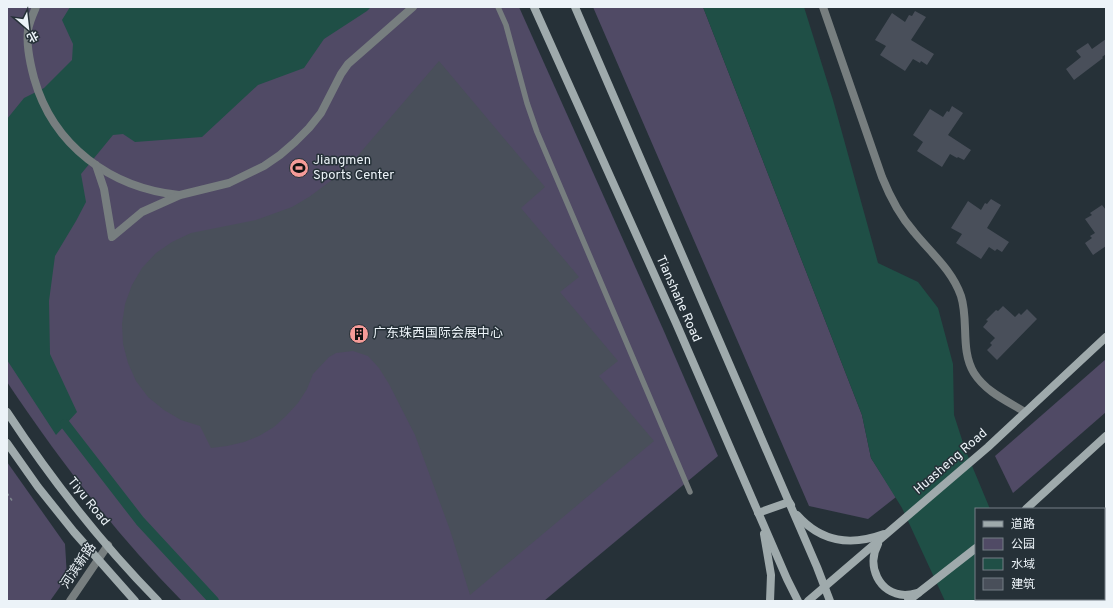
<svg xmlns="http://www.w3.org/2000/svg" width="1113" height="608" viewBox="0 0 1113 608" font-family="Overpass,'Noto Sans SC',sans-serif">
	<rect width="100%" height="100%" fill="#263138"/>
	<!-- green -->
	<g fill="#504a65">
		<path d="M 7,7 L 519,7 L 663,329 L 718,456 L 544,601 L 182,601 C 116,534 59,460 7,382 Z"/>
		<polygon points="593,7 703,7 862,415 871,458 896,497 868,519 809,506"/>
		<polygon points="1106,359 1106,412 1013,493 995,456"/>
		<polygon points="7,462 65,544 67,577 50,601 7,601"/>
	</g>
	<!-- water -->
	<g fill="#1f4f46">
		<polygon points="70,7 371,7 367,11 324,39 304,68 258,85 202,137 135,142 123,134 113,135 81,174 86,202 76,221 55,256 49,301 50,354 77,412 56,435 7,360 7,119 24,98 44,88 72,60 73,44 62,20"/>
		<polygon points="703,7 804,7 833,100 878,263 918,282 938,308 953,364 954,415 965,449 990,509 976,509 976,599 1024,599 1025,601 945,601 902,508 871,458 862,415"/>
	</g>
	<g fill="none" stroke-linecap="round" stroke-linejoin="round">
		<!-- canal -->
		<polyline stroke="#1f4f46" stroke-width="10" points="65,424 140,521 214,601"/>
	</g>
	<!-- building -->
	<g fill="#494f5a">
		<polygon points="915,11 926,17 911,40 934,54 927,65 921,61 920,63 913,59 905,71 880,55 886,46 875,40 892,13 905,22 909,15 912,16"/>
		<polygon points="1106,39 1106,54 1102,57 1103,58 1074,80 1066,69 1081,57 1076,51 1088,43 1092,49"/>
		<polygon points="439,61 545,187 521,208 579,277 560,292 618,361 599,376 654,441 470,595 450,530 415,435 389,384 379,368 368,356 353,351 336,353 329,357 313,374 307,389 298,403 286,416 274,427 259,436 244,442 227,446 211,448 200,426 181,420 164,410 148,397 136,381 128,363 123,344 122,324 125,304 132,285 142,268 156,253 172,242 191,233 256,220 292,207 309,197 340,174 354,160"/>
		<polygon points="952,106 963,113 948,135 971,150 964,160 958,157 957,158 950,154 942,167 917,151 923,142 913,135 930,109 943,117 947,111 949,112"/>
		<polygon points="991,199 1001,205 987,228 1009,242 1002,252 997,249 995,251 989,247 981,259 956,243 962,234 951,228 968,201 981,210 985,203 987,204"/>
		<polygon points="1102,205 1106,210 1106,246 1093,255 1085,243 1092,238 1090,236 1095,233 1085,219 1092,215 1090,213"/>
		<polygon points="1003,306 1015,317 1019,313 1021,315 1027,309 1037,319 997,360 987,350 992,345 990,343 995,338 983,327 988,321 986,320 996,310 998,311"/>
	</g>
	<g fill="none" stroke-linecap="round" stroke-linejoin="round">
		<!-- path -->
		<polyline stroke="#7d878d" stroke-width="1.5" stroke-dasharray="3 3" stroke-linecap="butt" points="7,493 13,502"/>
		<!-- lane -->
		<polyline stroke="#777e7f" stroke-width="5.5" points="498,7 506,25 527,103 537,132 690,492"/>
		<!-- street -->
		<g stroke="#777e7f" stroke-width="8">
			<path d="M 36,7 C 33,14 29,23 28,30 C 26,46 30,63 34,78 C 53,146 111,188 179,195"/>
			<path d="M 823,7 L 882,177 C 890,197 900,216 914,232 C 931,253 952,270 961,296 C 969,321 960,350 974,373 C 986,392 1007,401 1025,412"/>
			<polyline points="96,165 104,189 112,237 142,212 180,195 229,183 264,166 280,155 295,142 309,128 321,113 341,74 348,64 413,7"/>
			<polyline points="70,601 108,545"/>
		</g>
		<!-- secondary -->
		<g stroke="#9faaac" stroke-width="8">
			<polyline points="534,7 676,323 787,579 798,601"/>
			<polyline points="575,7 817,567 830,601"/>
			<path d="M 7,412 C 51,479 103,545 158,601"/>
			<polyline points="7,443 38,487 74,532 135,601"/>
			<polyline points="1026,509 1106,436"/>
			<polyline points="758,513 789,502 791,505"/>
			<path d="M 797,515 C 822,543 851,546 884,534"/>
			<polyline points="764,534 771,575 770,601"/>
			<path d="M 878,544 C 866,566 879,594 905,595 C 909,595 914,594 918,593"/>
			<polyline points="808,601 988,447 1106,337"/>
			<polyline points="908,601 976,548"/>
		</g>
	</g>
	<!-- icons -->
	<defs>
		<symbol id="stadium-disc" viewBox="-11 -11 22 22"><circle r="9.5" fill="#f59b98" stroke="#263138"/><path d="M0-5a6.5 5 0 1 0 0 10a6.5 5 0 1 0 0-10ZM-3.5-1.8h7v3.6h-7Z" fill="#111"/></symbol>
		<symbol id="building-disc" viewBox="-11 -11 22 22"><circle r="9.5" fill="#f59b98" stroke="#263138"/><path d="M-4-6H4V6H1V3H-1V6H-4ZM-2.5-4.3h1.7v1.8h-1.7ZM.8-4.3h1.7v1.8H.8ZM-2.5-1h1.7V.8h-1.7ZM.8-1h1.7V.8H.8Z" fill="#111"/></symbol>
	</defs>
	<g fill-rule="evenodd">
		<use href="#stadium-disc" x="288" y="157" width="22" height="22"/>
		<use href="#building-disc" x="348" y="323" width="22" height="22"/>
	</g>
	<g text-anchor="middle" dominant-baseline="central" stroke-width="3" stroke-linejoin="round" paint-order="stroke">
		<!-- poi labels -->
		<g font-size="13" fill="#ecf3f8" stroke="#263138" text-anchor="start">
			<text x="313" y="161">Jiangmen<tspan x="313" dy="15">Sports Center</tspan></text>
			<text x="373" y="334">广东珠西国际会展中心</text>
		</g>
		<!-- street labels -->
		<g font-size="13" fill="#ecf3f8" stroke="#263138">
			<text transform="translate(678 299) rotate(66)">Tianshahe Road</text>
			<text transform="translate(951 462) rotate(-41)">Huasheng Road</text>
			<text transform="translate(88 502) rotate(51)">Tiyu Road</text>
			<text transform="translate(79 566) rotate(-56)">河滨新路</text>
		</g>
	</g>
	<!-- border -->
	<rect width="1113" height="608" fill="none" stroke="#ecf3f8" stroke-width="16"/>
	<!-- legend -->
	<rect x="975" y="508" width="130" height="92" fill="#263138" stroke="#757f85"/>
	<rect x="983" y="521" width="20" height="6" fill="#9faaac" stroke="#757f85"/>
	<text x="1011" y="528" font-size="12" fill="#ecf3f8">道路</text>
	<rect x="983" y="538" width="20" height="12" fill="#504a65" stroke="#757f85"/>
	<text x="1011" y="548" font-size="12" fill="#ecf3f8">公园</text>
	<rect x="983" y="558" width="20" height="12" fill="#1f4f46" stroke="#757f85"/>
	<text x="1011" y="568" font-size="12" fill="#ecf3f8">水域</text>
	<rect x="983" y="578" width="20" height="12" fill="#494f5a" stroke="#757f85"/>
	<text x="1011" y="588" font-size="12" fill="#ecf3f8">建筑</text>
	<!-- north arrow -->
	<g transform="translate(28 28) rotate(152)" stroke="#263138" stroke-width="3" paint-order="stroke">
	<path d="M0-3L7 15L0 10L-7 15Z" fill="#ecf3f8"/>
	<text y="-6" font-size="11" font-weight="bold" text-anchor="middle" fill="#ecf3f8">北</text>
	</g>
</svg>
